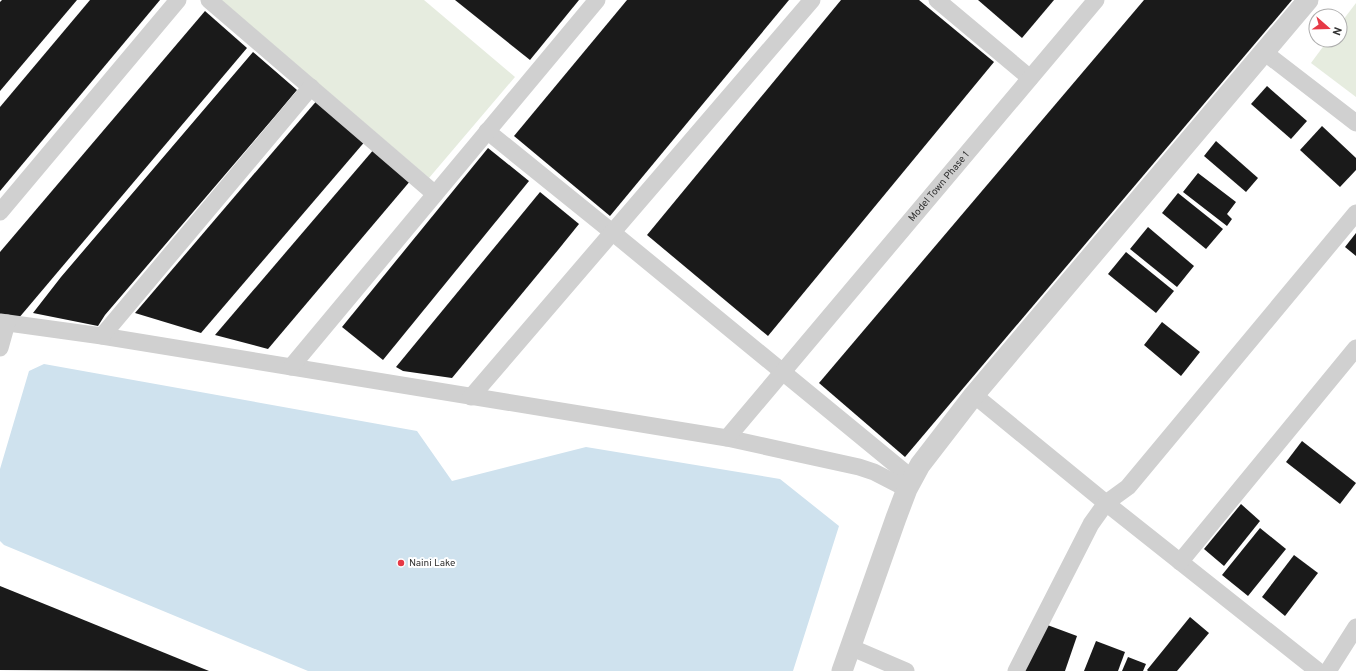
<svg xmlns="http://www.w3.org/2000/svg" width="1356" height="671" viewBox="0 0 1356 671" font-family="Overpass,sans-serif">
	<rect width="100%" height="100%" fill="#fff"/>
	<!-- green -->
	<g fill="#e6ecdf">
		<polygon points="221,0 424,0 515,77 429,178"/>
		<polygon points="1356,3 1356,97 1311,63 1328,40 1340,40 1340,24"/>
	</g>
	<!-- water -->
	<polygon fill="#cfe2ee" points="44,364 417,431 452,481 586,447 780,479 839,526 793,671 308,671 4,545 0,541 0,469 29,371"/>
	<!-- building -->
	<g fill="#1a1a1a">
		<polygon points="2,0 77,0 0,91 0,2"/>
		<polygon points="90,0 160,0 0,191 0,107"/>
		<polygon points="455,0 579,0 530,60"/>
		<polygon points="627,0 789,0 610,216 514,136"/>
		<polygon points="841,0 919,0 994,62 768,336 647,235"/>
		<polygon points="978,0 1054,0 1022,38"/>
		<polygon points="1144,0 1292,0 905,457 819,383"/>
		<polygon points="205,11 247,48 18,319 0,315 0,252"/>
		<polygon points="253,52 297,90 276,115 105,315 98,326 33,313 61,277"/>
		<polygon points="1267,86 1307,121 1291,139 1251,104"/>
		<polygon points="319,98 367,139 201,333 135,313"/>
		<polygon points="1322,126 1356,158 1356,170 1340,187 1300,150"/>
		<polygon points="1216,141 1258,178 1246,192 1204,156"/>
		<polygon points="375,148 411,180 268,349 215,335"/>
		<polygon points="488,148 529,181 383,360 342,327"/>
		<polygon points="1198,173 1236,202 1227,214 1232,219 1227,226 1183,192"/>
		<polygon points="540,192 579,224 558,250 452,378 403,371 396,367"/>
		<polygon points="1178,193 1223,229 1206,249 1162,213"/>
		<polygon points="1148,227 1194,266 1177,287 1130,249"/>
		<polygon points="1356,233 1356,256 1345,247"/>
		<polygon points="1126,252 1174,291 1156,313 1108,274"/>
		<polygon points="1162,322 1200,352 1181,376 1144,345"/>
		<polygon points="1302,441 1356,483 1340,504 1286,462"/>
		<polygon points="1241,504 1260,521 1224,566 1204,549"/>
		<polygon points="1260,528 1286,549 1248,596 1222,575"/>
		<polygon points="1294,555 1318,573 1285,616 1262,597"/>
		<polygon points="0,586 79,618 209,671 0,670"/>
		<polygon points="1190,617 1209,633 1177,671 1148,671 1147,670"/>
		<polygon points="1042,623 1077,636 1065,671 1024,671"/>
		<polygon points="1096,641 1125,652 1118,671 1084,671"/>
		<polygon points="1128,657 1146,664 1143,671 1122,671"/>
	</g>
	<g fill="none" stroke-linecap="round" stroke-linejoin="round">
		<!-- minor -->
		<g stroke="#d0d0d0" stroke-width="17">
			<polyline points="209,0 435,194"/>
			<polyline points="937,0 1030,78"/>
			<polyline points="1264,52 1356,123"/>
			<polyline points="487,131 612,232 913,479"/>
			<polyline points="0,212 178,0"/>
			<polyline points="0,322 102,336 727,438 859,467 874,472 907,489"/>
			<polyline points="102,336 311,87"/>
			<polyline points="0,348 7,323"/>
			<polyline points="291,367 597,0"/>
			<polyline points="974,395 1106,503 1318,671"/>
			<polyline points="471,397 812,0"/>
			<path id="s1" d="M 727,438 L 1096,0"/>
			<polyline points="1180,562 1356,348"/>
			<polyline points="850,647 906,671"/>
			<polyline points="1016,671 1091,524 1106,503 1128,487 1356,213"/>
			<polyline points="1328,671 1356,627"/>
		</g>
		<!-- tertiary -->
		<polyline stroke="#d0d0d0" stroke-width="21" points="842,671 896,518 907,489 920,465 974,395 1308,0"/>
	</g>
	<!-- markers -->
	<circle fill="#e63946" stroke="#fff" stroke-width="1.5" cx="401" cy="563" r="4"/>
	<g text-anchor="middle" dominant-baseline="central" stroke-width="4" stroke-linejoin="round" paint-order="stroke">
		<!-- street labels -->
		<g font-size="10" fill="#333" stroke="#fff">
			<text stroke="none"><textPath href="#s1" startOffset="329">Model Town Phase 1</textPath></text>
		</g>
		<!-- poi labels -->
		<g font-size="10" fill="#333" stroke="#fff" text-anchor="start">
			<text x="409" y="563">Naini Lake</text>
		</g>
	</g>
	<!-- north arrow -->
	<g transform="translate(1328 28) rotate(110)"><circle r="19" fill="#ffffff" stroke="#adadad"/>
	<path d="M0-3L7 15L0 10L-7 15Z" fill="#e63946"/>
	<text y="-6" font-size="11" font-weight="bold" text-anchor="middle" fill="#333333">N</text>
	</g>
</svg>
